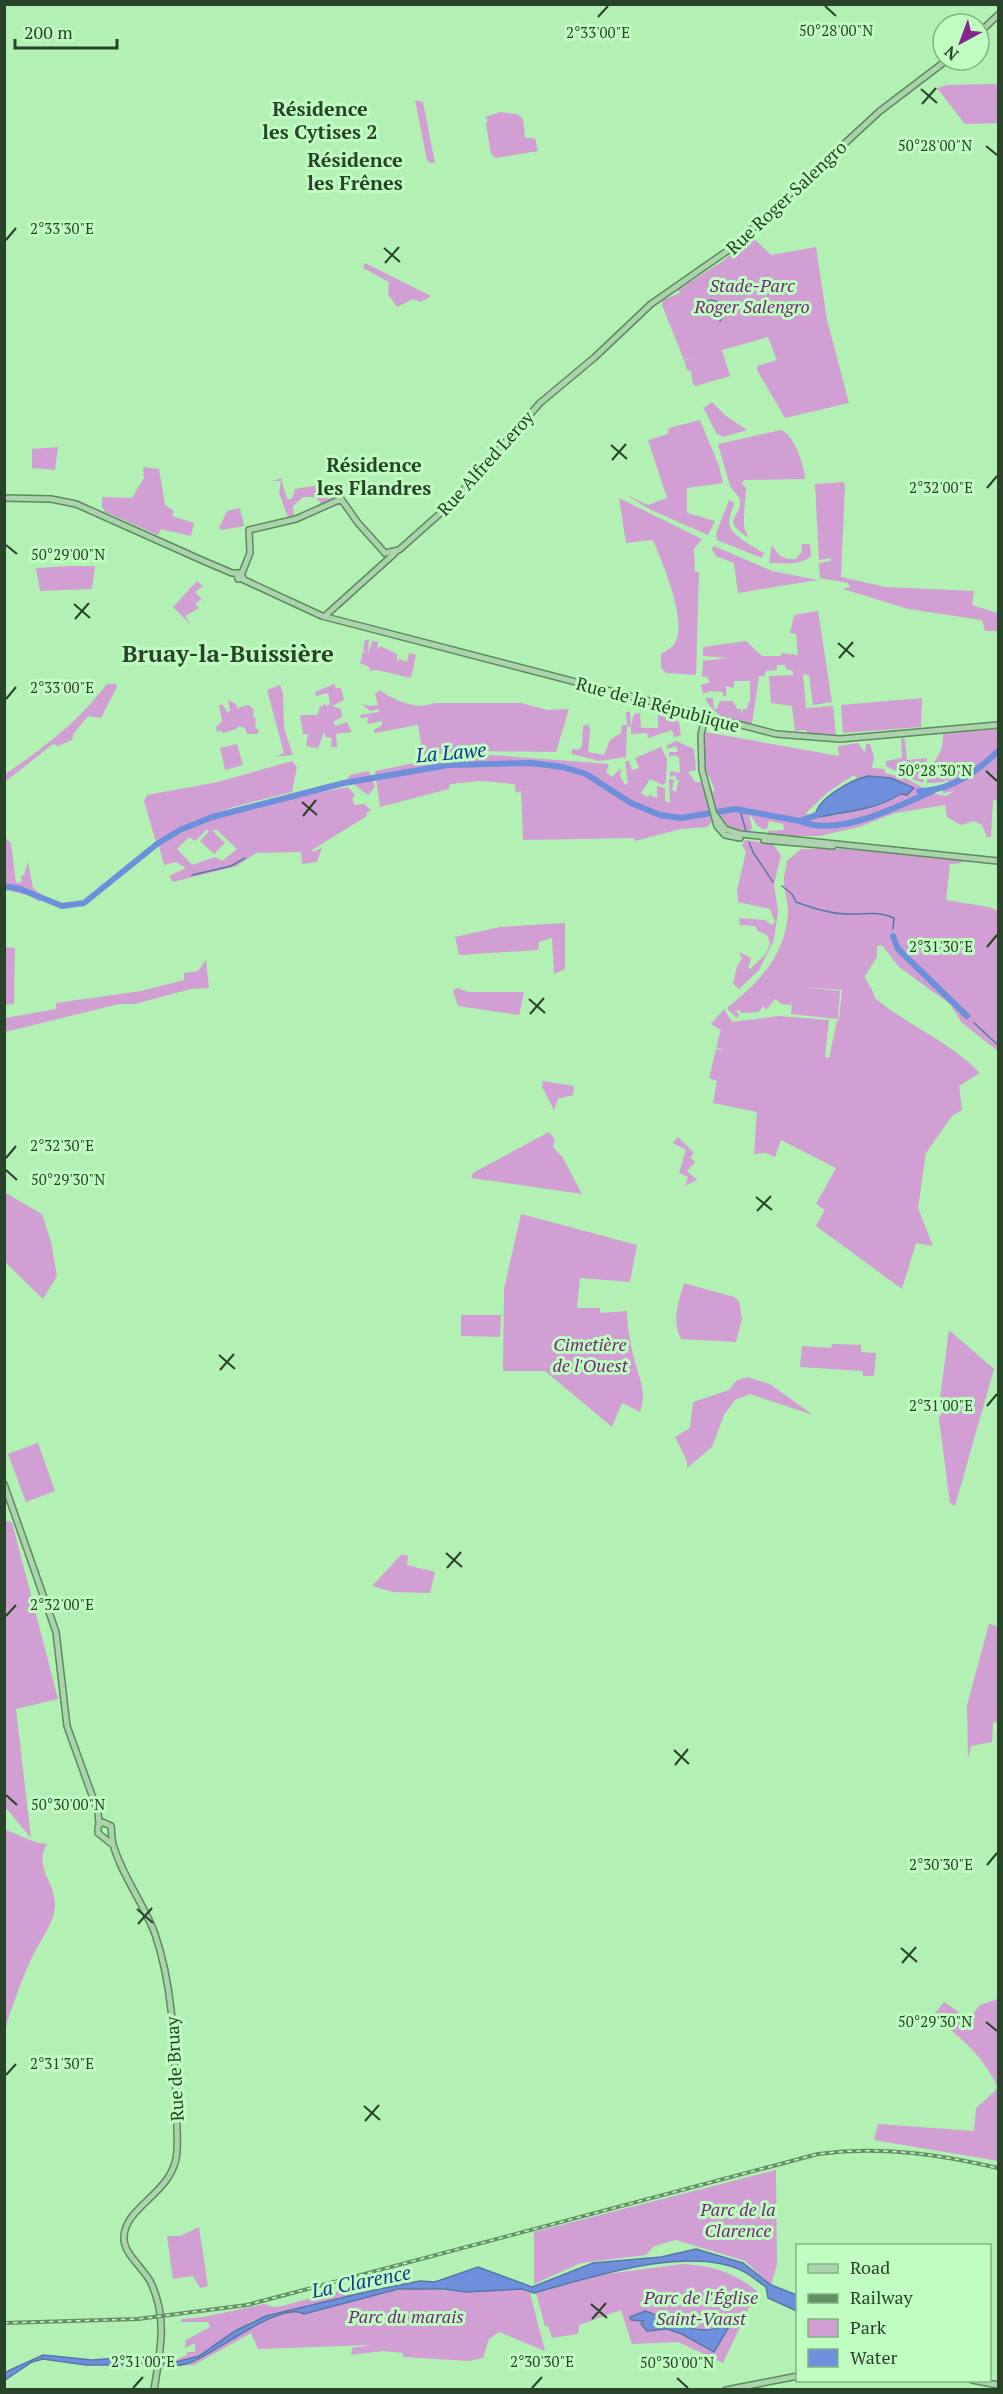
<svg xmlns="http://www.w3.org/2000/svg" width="1003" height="2394" viewBox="0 0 1003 2394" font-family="'PT Serif',serif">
	<rect width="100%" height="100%" fill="#b2f0b4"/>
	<!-- green -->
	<g fill="#d19fd3" fill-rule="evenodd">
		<polygon points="998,84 998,123 965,124 937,88 947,85"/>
		<polygon points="415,100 423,102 435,163 430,163 427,160"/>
		<polygon points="500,112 517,114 523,119 525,138 535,138 538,151 495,158 491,154 486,124 488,120 485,117"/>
		<polygon points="751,236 771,255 816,247 827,320 849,403 785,418 757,370 757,366 777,360 768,337 722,350 730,376 696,386 693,384 691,371 687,370 684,361 691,358 684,360 662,305 663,300 680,293 678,290 723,261"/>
		<polygon points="365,263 431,296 421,302 413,299 397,307 388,294 389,282 363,268"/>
		<polygon points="712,402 726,416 747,430 723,437 716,433 701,403 704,408"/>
		<polygon points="700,420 719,466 723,483 687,488 687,513 715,521 708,535 651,510 626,495 648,505 667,498 648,440 668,434 669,428"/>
		<path d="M 781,430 C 795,436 804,465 805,479 L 744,480 L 742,484 L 746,488 C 746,498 742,523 745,530 C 746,533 748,535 748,538 L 735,527 L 733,521 L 740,507 L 740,499 L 730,486 L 718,444 Z"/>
		<polygon points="58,447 55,470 32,468 32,449"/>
		<polygon points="143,467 159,469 165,505 174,511 172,516 194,523 191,536 161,529 158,535 105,512 102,507 102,497 132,498 144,478"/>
		<polygon points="281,478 287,499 292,499 295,489 319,485 325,493 330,493 330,483 336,497 321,504 316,497 303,497 293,506 294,515 288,517 279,493 281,481 272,481"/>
		<polygon points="842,482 845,484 841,577 886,587 974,591 972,605 998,613 998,631 985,631 982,620 908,609 843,589 850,587 848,583 820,578 819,563 831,561 830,558 819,560 815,484"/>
		<path d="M 619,498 L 702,539 L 694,549 L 695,572 L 699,572 L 696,675 L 666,673 L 661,668 L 661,654 C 665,651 670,649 673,646 C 690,624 662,562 653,540 L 626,543 Z"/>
		<path d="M 729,500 L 734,503 C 733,509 729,516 729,522 C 729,535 754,547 764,553 L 762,558 L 717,540 L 716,534 Z"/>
		<polygon points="240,508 244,526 222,530 219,528 227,511"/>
		<path d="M 801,544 L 810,544 L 811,556 C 802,566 780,563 769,563 L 772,545 C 778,555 782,560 796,559 L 802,551 Z"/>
		<polygon points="714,546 772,571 818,580 738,593 734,563 716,556 712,549"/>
		<polygon points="68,566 95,566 92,589 40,591 36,568"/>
		<polygon points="197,581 203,586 195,592 206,603 201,599 195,604 199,608 185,616 191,625 173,607"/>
		<path d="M 818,611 L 832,702 L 813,705 L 809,675 L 803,674 L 806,708 L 833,706 L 836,735 L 811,735 L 805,730 L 795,731 L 792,706 L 771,703 L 769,676 L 793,675 L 793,671 L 786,669 L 785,665 L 777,665 L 777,670 L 766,671 L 764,676 L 759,676 L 752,724 C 733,720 716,720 705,698 L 713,698 L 714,709 L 717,709 L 720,701 L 733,701 L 737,709 L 741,709 L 742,716 L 743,709 L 747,709 L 748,702 L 750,702 L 750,681 L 734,681 L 734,688 L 726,686 L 726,697 L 723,696 L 723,692 L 710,691 L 703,694 L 701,685 L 710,682 L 707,677 L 702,677 L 703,661 L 728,658 L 703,656 L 703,647 L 746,641 L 762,656 L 780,656 L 782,653 L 798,655 L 796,634 L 790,633 L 794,615 Z"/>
		<polygon points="369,639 368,654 372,641 378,642 377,650 380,646 397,654 397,663 398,659 407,662 409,653 416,655 411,678 377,670 370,671 369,667 360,663 363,652 366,651 363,650 365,640"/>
		<path d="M 107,684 L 116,684 L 117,687 L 101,718 L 88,716 L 74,733 L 72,740 L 58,746 L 53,744 L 5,782 L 5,774 C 44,748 79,721 107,684 Z"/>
		<polygon points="334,684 336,688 341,688 344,700 332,706 341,709 342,717 333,722 336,726 347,722 352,732 336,734 337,747 331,747 332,738 326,737 324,732 318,748 306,746 308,734 303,734 300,715 318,715 320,705 322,707 324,704 328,706 330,703 328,693 316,696 315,692"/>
		<polygon points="280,685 283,693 284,728 293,755 275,757 284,753 267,690"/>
		<path d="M 380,690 C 393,700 417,711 434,703 L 521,703 L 547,710 L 569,709 L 556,752 L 482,751 L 423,755 L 418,725 L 374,733 L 374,730 L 382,725 L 382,721 L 368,724 L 367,720 L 370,717 L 361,718 L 360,715 L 379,712 L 378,709 L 370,711 L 362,704 L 369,706 L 378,705 L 375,694 Z"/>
		<polygon points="922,698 921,727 843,733 841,705"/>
		<polygon points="228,700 236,704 237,708 249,705 254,710 253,717 256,719 255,727 259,731 257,734 247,734 245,728 239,726 236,729 222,733 221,730 217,732 216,727 222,721 219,705 223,705 228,713 230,710"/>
		<polygon points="626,712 630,712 631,726 634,714 640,713 641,728 658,728 658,715 673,719 673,712 678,714 674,720 679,722 681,735 674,737 672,730 648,738 647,733 631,734 631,727 627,726 626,757 599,761 571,754 572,749 579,750 582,746 583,726 588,724 590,729 588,752 604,755 610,740 621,733 622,725 627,725"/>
		<path d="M 998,729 L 998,801 L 993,800 L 991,837 L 987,837 L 982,825 L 974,821 L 961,825 L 947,817 L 945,805 L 895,813 L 859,827 L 819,836 L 768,836 L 768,831 L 784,830 L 783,824 L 769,821 L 767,829 C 753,829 757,819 749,815 L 752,827 L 750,833 C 729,832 719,823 714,803 C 713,796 709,789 708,781 L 713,792 L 715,790 L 705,768 L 705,732 L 839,756 L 838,746 L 858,743 L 865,753 L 866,744 L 870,744 L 874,757 L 872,768 L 885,769 L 885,773 L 905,778 L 920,786 L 926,792 L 946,796 L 954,791 L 943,793 L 941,787 L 945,786 L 949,778 L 944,782 L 927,783 C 927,761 944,760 943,734 ZM 854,775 L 857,779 L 877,776 L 900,794 C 873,813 841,811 811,819 L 806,813 L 828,792 Z"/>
		<polygon points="901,737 905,740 907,760 927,758 923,783 910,778 908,764 906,776 886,766 886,761 902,758"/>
		<polygon points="676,741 694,749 696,770 688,772 695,782 703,782 712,822 707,827 681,829 635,841 634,838 523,840 521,791 516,793 515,784 481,781 450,784 449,789 380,807 375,771 444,757 493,755 609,764 606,772 612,777 621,768 620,775 625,785 628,783 625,762 629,761 632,770 639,768 635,758 661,747 667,759 666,782 663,785 650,779 641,793 648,797 652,792 651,796 657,798 657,786 665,788 665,801 670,803 669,779 674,780 672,790 676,792 679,780 676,779 676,775 670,777 670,771 680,773 679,757 674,755 669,757 669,752 678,752 676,746 668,749 666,746"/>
		<polygon points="237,744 243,765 225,770 220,748"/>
		<path d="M 292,761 L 297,767 L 292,792 C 244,804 197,814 156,842 L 144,801 L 147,795 L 218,782 Z"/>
		<polygon points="369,771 375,787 368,795 347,779 350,775"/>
		<path d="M 348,787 L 355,795 L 352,799 L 355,805 L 364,804 L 371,810 L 366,813 L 367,816 L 312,850 L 313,852 L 322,848 L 317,862 L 302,864 L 301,852 L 256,853 L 237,866 L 173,882 L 169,876 L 186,868 L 176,862 L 164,865 L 159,846 C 215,809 283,800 348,787 ZM 206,830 L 209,831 L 200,841 L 214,854 L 225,843 L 212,830 L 217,830 L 237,849 L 222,861 L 215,857 L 192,865 L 177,849 L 189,837 L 195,841 Z"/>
		<polygon points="5,838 11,843 16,883 22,882 21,876 24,875 28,862 33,888 39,893 40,902 28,895 5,890"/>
		<polygon points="745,840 773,844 781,855 774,885 778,911 774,940 759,970 739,989 733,984 737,966 742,959 739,952 751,958 748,968 750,969 765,955 770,945 768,936 758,931 755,926 740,925 739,918 765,920 772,925 775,922 770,909 738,902 737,890 746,852 742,845"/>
		<path d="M 801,849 L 844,849 L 962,860 L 961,863 L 950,864 L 946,900 L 989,907 L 998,911 L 998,1051 L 962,1023 L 950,1004 L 899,967 L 882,945 L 877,946 L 877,957 L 865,976 C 867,985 873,988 875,998 C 908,1026 949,1041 980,1073 L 959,1086 L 962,1110 L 952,1116 L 926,1153 L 918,1208 L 933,1246 L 916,1243 L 902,1289 L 816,1226 L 825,1210 L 816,1204 L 836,1168 L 781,1140 L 775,1157 L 766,1153 L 754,1154 L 757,1112 L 713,1103 L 717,1081 L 709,1078 L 716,1049 L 725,1050 L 716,1047 L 721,1030 L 711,1024 L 724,1009 L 732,1022 L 779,1016 L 829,1020 L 825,1057 L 829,1058 L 837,1021 L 839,1020 L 842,990 L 793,986 L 840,991 L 838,1019 L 791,1014 L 792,998 L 791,1005 L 782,1004 L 775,999 L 766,1010 L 764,1006 L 758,1012 L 742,1013 L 739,1010 L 736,1011 L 739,1015 L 737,1018 L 728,1010 L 728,1007 C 760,982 786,954 788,912 C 788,902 785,894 784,884 C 783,877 786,869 787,861 Z"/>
		<polygon points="565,923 565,969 554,974 552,938 539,942 538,950 459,955 455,937 500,927"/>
		<polygon points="5,937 5,947 15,948 14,1004 5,1005"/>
		<polygon points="206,960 209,988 191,989 135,1004 119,1004 5,1032 5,1018 56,1009 56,1003 141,991 184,980 184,973 198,971"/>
		<polygon points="457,988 468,992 524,992 519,1015 458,1006 453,991"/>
		<polygon points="543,1081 574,1086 573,1095 558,1099 554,1110 542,1087"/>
		<polygon points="549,1132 555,1140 553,1147 563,1158 582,1194 471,1178 473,1173"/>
		<polygon points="678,1137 694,1153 690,1157 695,1162 687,1171 697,1180 685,1186 688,1177 679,1173 686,1150 673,1143"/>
		<polygon points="4,1192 42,1214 51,1242 57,1276 43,1299 5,1262"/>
		<path d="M 521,1214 L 637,1245 L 630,1282 L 580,1278 L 577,1308 L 600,1308 L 600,1313 L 627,1311 C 627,1328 631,1347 635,1362 C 640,1380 647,1393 640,1412 L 622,1403 L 612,1427 L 545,1371 L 503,1371 L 504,1289 Z"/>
		<path d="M 684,1283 L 734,1297 L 739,1301 L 742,1319 L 736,1342 L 681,1339 C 672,1319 678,1304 684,1283 Z"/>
		<polygon points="461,1315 501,1315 500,1337 461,1336"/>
		<polygon points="949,1330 994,1369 955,1506 950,1503 939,1419 944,1406 939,1405"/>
		<polygon points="832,1344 861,1345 861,1352 876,1353 874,1376 863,1376 863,1371 800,1367 802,1346 831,1348"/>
		<polygon points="747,1377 770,1384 813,1415 750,1394 735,1400 724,1415 712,1447 687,1468 687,1461 675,1437 690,1428 693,1402 729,1390 736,1381"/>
		<polygon points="38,1443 55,1491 26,1502 8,1454"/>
		<polygon points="5,1521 12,1522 58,1699 16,1709 31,1838 5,1807"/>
		<polygon points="402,1554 408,1556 407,1565 435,1572 430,1593 393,1592 372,1586"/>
		<polygon points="989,1624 998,1626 998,1722 993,1723 992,1742 971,1746 968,1759 967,1705"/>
		<path d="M 5,1830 C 20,1834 31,1843 47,1844 C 33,1867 56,1882 55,1906 C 54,1923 42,1938 34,1953 C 28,1964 6,2020 5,2032 Z"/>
		<path d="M 998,1999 L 998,2161 L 874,2140 L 878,2124 L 974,2131 L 976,2108 L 995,2091 L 997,2086 C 982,2054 960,2037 933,2016 L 944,2002 L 969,2019 L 980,2005 Z"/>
		<polygon points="776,2170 777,2264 771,2285 745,2261 676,2240 654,2246 646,2255 581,2263 534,2284 534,2232"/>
		<polygon points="199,2227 208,2286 200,2288 193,2276 173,2279 167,2236 180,2236"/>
		<path d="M 683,2264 C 713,2266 733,2272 757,2291 L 723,2363 L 678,2342 L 632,2344 L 621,2310 L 579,2325 L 578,2334 L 552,2338 L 548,2326 L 545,2326 L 536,2293 L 599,2275 Z"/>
		<path d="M 413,2288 L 466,2292 L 522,2289 L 530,2293 L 545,2351 L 499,2332 L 489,2339 L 483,2358 L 469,2361 L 403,2357 L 403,2353 L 383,2351 L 351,2355 L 352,2348 L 371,2345 L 258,2349 L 251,2333 L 194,2365 L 173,2366 C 184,2365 194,2362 204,2357 C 224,2347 282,2301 304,2314 L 372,2294 Z"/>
		<polygon points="345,2289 352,2296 252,2321 199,2356 169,2363 187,2355 187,2352 195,2352 195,2343 185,2348 186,2340 210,2327 208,2322 181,2322 181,2319 203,2317 265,2304 272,2307 282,2306"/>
	</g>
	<!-- water -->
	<g fill="#6d8fdc" stroke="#5978a7" stroke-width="1.5">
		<path d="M 868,776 L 891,778 L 914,788 L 907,795 L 900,794 C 875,811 844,811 815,818 C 815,799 851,780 868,776 Z"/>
		<path d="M 696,2249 L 743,2263 L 771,2285 L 797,2295 L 797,2311 L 768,2298 L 766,2287 C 758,2282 751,2275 743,2271 C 689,2244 589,2278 534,2293 L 522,2289 L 466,2292 L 443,2289 L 398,2289 L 304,2314 C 280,2300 213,2356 189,2363 C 180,2366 171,2366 161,2365 L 162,2361 L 172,2363 L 199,2356 L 235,2331 L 266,2316 L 370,2291 L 420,2281 L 435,2282 L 478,2267 L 532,2287 L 593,2263 L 661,2257 Z"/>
		<path d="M 645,2311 C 666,2318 683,2330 707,2330 C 715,2330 721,2325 730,2325 L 714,2352 L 682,2334 L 667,2329 L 647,2331 L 641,2324 L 643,2321 L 631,2320 L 630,2317 Z"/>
		<polygon points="43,2355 92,2360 119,2358 157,2361 157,2365 86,2365 43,2359 32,2362 5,2380 5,2373 8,2371"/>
	</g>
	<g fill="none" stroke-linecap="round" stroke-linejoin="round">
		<!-- stream -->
		<g stroke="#5978a7" stroke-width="1.5">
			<polyline points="698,304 711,300 720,302"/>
			<polyline points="692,314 697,305"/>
			<polyline points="720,321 731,307 721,303"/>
			<polyline points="740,810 746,831"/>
			<polyline points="749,842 753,852 773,882"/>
			<polyline points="192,875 231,866 245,858"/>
			<path d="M 782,886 L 792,894 L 796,902 C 812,908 835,915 852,914 C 868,914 880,911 894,918 L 893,929"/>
			<polyline points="974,1023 998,1045"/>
		</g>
		<!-- river -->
		<g stroke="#6d8fdc" stroke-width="6">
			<path d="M 919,791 C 950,791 977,772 998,751"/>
			<path d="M 800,821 C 838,838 898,806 933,791"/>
			<polyline points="4,886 20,889 62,906 84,903 157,844 180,830 212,817 344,783 449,765 531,763 563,767 586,774 631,803 660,815 681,818 735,809 800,821 821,813"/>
			<polyline points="893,936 898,949 967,1016"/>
		</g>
		<defs>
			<g id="major">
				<polyline points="979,33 998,15"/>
				<polyline points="4,498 51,499 76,504 206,562 232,573 241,573 243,578 238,579 237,574"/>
				<polyline points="385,553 399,550 453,502 540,403 595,357 651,304 730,249 880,111 947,60"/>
				<polyline points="242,573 250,553 249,530 296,519 341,499 358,523 385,553"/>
				<polyline points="242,579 322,616 776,734 840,739 998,725"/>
				<polyline points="325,616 395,553"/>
				<polyline points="705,717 701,735 702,770 717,826 725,835 740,838"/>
				<polyline points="715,815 725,829 740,834 998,861"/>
				<polyline points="764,840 833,846"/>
				<polyline points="4,1484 56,1632 67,1726 98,1812 99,1824"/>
				<path d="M 113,1845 L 98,1833 L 98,1827 L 102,1822 L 111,1826 C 112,1832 111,1837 113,1844 C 121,1874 144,1904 155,1934 C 173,1987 174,2041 176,2096 C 176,2114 178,2133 177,2151 C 175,2193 125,2205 124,2237 C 123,2254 144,2268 151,2283 C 168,2319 160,2352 154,2390"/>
				<polyline points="972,2380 998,2385"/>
				<polyline points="726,2390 798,2376"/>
			</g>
		</defs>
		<!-- major casing -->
		<use href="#major" stroke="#5a8d5c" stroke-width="8"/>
		<!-- major -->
		<use href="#major" stroke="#acd3ad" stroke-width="5"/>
		<defs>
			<path id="rail" d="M 4,2323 L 138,2319 L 247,2305 L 818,2154 C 881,2146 937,2154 998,2168"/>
		</defs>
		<!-- rail casing -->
		<use href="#rail" stroke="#669067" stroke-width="4"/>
		<!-- rail -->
		<use href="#rail" stroke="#bffdc0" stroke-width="1.5" stroke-dasharray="4.5" stroke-linecap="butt"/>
	</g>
	<!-- ticks -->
	<path fill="none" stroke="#29422a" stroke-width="2" d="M 825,6 L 836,16M 598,17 L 608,6M 921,89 L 937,103M 922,104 L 936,88M 986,146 L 997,155M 6,240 L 16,228M 384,248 L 400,262M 385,263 L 399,247M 611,445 L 627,459M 612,460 L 626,444M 987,488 L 997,476M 6,545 L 17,554M 74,604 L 90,618M 75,619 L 89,603M 838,643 L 854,657M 839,658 L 853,642M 6,699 L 16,687M 986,771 L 997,781M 302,802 L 317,815M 303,816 L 316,800M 987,947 L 997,935M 529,999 L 545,1013M 530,1014 L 544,998M 6,1158 L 16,1146M 6,1170 L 17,1180M 756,1197 L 772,1210M 757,1211 L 771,1196M 219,1355 L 235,1369M 220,1370 L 234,1354M 987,1406 L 997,1394M 446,1553 L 462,1567M 447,1568 L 461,1552M 6,1616 L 16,1605M 674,1750 L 689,1764M 675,1765 L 688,1749M 6,1795 L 17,1805M 987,1865 L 997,1853M 137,1909 L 153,1923M 138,1924 L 152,1908M 901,1948 L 917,1962M 902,1963 L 916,1947M 986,2022 L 997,2031M 6,2075 L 16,2064M 364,2106 L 380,2120M 365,2121 L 379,2105M 591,2304 L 607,2318M 592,2319 L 606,2303M 677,2378 L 688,2388M 133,2388 L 143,2377M 532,2388 L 542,2377"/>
	<g text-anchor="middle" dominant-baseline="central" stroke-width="6" stroke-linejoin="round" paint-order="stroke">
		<!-- street labels -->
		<g font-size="18" fill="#29422a" stroke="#bffdc0">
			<text transform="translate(786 197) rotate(-43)">Rue Roger Salengro</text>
			<text transform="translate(485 463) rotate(-48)">Rue Alfred Leroy</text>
			<text transform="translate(658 704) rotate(15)">Rue de la République</text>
			<text transform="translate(174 2069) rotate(-93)">Rue de Bruay</text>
		</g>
		<!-- park labels -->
		<g font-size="18" font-style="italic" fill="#76287b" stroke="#bffdc0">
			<text x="752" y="285">Stade-Parc<tspan x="752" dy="21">Roger Salengro</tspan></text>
			<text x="590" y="1344">Cimetière<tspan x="590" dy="21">de l'Ouest</tspan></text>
			<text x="738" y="2209">Parc de la<tspan x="738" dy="21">Clarence</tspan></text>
			<text x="701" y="2297">Parc de l'Église<tspan x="701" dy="21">Saint-Vaast</tspan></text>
			<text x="406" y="2316">Parc du marais</text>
		</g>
		<!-- neighbourhood labels -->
		<g font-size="20" font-weight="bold" fill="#29422a" stroke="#bffdc0">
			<text x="320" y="108">Résidence<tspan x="320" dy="23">les Cytises 2</tspan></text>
			<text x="355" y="159">Résidence<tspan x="355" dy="23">les Frênes</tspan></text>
			<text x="374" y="464">Résidence<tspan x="374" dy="23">les Flandres</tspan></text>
		</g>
		<!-- water labels -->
		<g font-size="20" font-style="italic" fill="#18368f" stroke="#bffdc0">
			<text transform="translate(451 752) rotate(-5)">La Lawe</text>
			<text transform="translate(361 2281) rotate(-11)">La Clarence</text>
		</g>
		<!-- district labels -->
		<g font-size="24" font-weight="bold" fill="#29422a" stroke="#bffdc0">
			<text x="228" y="653">Bruay-la-Buissière</text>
		</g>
	</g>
	<g font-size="15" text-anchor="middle" fill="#29422a" stroke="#bffdc0" stroke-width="6" stroke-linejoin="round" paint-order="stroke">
		<text x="836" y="36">50°28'00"N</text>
		<text x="598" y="38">2°33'00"E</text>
		<text x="935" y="151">50°28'00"N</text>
		<text x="62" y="234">2°33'30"E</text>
		<text x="941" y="493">2°32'00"E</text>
		<text x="68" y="560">50°29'00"N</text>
		<text x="62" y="693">2°33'00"E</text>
		<text x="935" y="776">50°28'30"N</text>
		<text x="941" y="952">2°31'30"E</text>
		<text x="62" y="1151">2°32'30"E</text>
		<text x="68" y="1185">50°29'30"N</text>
		<text x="941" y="1411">2°31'00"E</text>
		<text x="62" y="1610">2°32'00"E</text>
		<text x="68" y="1810">50°30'00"N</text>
		<text x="941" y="1870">2°30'30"E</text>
		<text x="935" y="2027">50°29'30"N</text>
		<text x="62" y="2069">2°31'30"E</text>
		<text x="143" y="2367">2°31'00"E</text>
		<text x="542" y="2367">2°30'30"E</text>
		<text x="677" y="2368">50°30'00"N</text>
	</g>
	<!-- border -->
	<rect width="1003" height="2394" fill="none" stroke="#29422a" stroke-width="12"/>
	<!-- legend -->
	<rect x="796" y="2244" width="195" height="138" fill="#bffdc0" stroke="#83b284" stroke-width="1.5"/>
	<rect x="808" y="2264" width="30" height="9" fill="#acd3ad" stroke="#83b284" stroke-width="1.5"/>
	<text x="850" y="2274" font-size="18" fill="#29422a">Road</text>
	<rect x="808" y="2294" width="30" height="9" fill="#669067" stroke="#83b284" stroke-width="1.5"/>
	<text x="850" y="2304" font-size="18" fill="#29422a">Railway</text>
	<rect x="808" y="2319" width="30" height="18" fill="#d19fd3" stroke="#83b284" stroke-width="1.5"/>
	<text x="850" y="2334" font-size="18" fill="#29422a">Park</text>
	<rect x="808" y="2349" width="30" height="18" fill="#6d8fdc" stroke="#83b284" stroke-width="1.5"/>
	<text x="850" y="2364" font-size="18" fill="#29422a">Water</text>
	<!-- north arrow -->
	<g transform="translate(961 42) rotate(221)"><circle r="28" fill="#bffdc0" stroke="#83b284" stroke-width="1.5"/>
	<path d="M0-4.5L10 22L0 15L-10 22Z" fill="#88268f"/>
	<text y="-9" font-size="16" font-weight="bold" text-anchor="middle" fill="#29422a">N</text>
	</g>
	<!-- scale -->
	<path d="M15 39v9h102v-9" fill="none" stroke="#29422a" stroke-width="3"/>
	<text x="24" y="39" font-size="18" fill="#29422a" stroke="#bffdc0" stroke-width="4.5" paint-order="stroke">200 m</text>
</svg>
